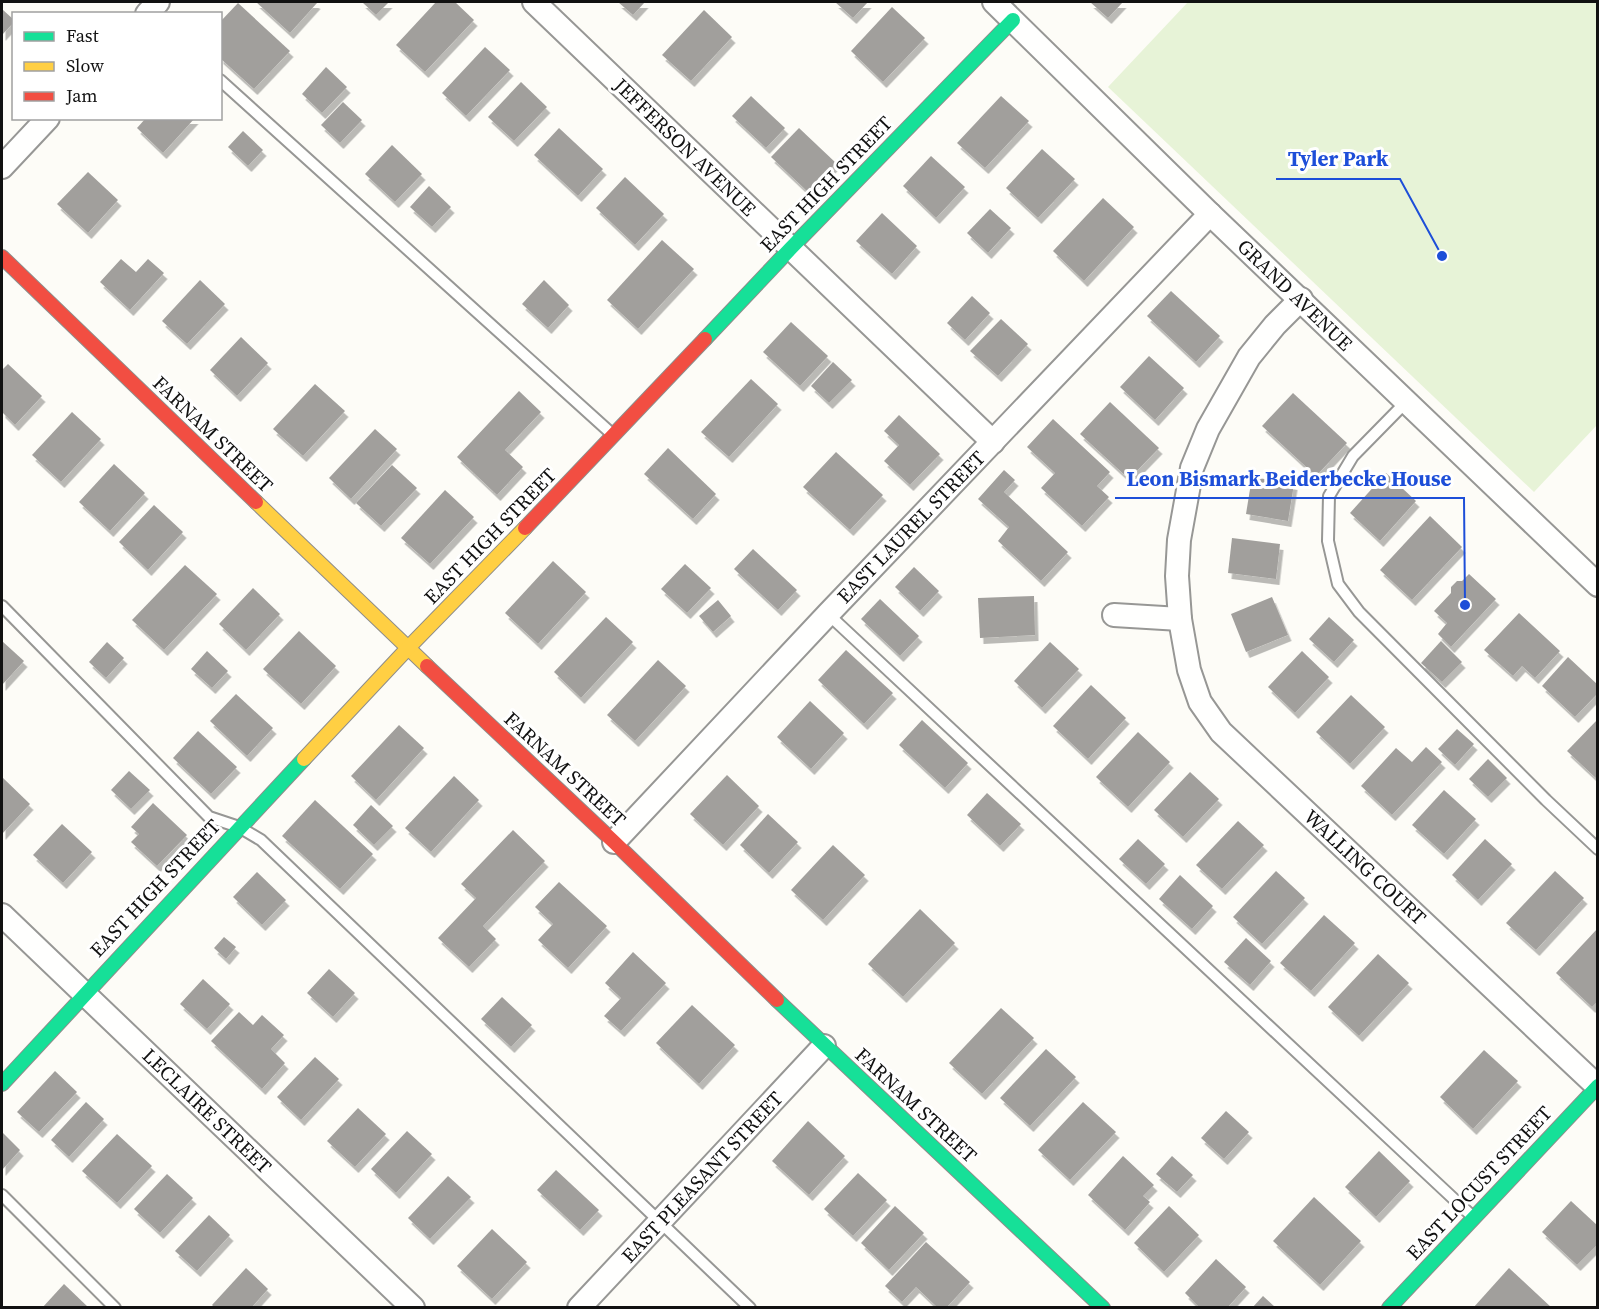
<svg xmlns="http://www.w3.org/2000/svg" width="1599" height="1309" viewBox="0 0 1599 1309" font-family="'Source Serif 4',serif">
	<defs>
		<filter id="shadow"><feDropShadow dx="3.5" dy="6" stdDeviation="0" flood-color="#0004"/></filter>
	</defs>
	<rect width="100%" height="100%" fill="#fdfcf7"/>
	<!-- green -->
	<polygon fill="#e7f3d7" points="1188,2 1597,2 1597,425 1534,492 1108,87"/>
	<!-- building -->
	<g fill="#a19f9c" filter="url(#shadow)">
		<polygon points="256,2 315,2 317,3 290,33"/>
		<polygon points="362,2 389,2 376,15"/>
		<polygon points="436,2 455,2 474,20 425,72 396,45"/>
		<polygon points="618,2 645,2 633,15"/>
		<polygon points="835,2 868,2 853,18"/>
		<polygon points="1090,2 1123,2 1108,18"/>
		<polygon points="238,3 290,51 254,89 220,58 220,22"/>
		<polygon points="892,7 925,38 883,82 851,51"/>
		<polygon points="2,9 14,20 14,22 2,35"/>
		<polygon points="704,10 732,37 691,81 662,55"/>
		<polygon points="485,47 510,70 466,116 442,93"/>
		<polygon points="326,67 347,87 322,113 302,94"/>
		<polygon points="521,82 547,107 514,141 488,117"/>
		<polygon points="751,96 785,128 766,148 732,116"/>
		<polygon points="1001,96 1029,121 985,168 957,143"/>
		<polygon points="343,102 362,120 340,143 321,125"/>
		<polygon points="146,118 195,118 163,153 137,128"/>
		<polygon points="559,128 603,169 578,196 534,155"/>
		<polygon points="799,128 836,163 809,193 771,157"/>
		<polygon points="243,131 263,150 248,166 228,147"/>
		<polygon points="392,145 422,174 395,202 365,174"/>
		<polygon points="1042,149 1075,179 1038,218 1006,188"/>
		<polygon points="931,156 965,187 936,218 903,186"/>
		<polygon points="88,172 118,200 88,233 57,204"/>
		<polygon points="625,177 664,214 635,245 596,208"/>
		<polygon points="429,186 451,207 432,227 410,207"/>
		<polygon points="1103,198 1134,227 1084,281 1053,251"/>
		<polygon points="990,209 1011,228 988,253 967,233"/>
		<polygon points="882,213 917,246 892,274 856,241"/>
		<polygon points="662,240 694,269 638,329 607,300"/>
		<polygon points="121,259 136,272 148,259 164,273 130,310 100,282"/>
		<polygon points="200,280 225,304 187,344 162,321"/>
		<polygon points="544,280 569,305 548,328 522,304"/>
		<polygon points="1171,291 1220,336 1196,362 1147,316"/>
		<polygon points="972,296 990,313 965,340 947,323"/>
		<polygon points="1001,319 1028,344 998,376 970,351"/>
		<polygon points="791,322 828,356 800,386 763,352"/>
		<polygon points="241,337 268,363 237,396 210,370"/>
		<polygon points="1149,356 1184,388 1155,420 1120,387"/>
		<polygon points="833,362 852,380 829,403 811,386"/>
		<polygon points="8,364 42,396 15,425 2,412 2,370"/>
		<polygon points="751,379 778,404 729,457 701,432"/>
		<polygon points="315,384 345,411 303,456 273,429"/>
		<polygon points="519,391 541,412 505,450 523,467 497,495 457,457"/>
		<polygon points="1293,393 1347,443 1316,476 1262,426"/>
		<polygon points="1110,402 1159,448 1129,479 1080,434"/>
		<polygon points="72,412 101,439 61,482 32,455"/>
		<polygon points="899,415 940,454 910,485 884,461 899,445 884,431"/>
		<polygon points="1053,419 1110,472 1097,486 1109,497 1082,526 1041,488 1055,473 1027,447"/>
		<polygon points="375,429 397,449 351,499 329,478"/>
		<polygon points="668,448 716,494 693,519 644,474"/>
		<polygon points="836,452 883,495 850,530 803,487"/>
		<polygon points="114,464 145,493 110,531 79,502"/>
		<polygon points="392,465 417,488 381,526 356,503"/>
		<polygon points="1004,470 1015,480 1004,492 1068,552 1041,581 998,541 1009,527 978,499"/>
		<polygon points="1386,473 1416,501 1380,541 1350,513"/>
		<polygon points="1252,477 1294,484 1288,521 1246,514"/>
		<polygon points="445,490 474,517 430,564 401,538"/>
		<polygon points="154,505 183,532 148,570 119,542"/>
		<polygon points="1430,516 1462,547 1412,600 1380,570"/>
		<polygon points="1232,538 1280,544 1276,579 1228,573"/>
		<polygon points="753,549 797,590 778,610 734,569"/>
		<polygon points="553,561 586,592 538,644 505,613"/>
		<polygon points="685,564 711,588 687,613 661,589"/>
		<polygon points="185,565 217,594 164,650 132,620"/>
		<polygon points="914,567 939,591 920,611 895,587"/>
		<polygon points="1469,574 1496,599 1451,647 1438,634 1447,623 1434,611 1451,593 1451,587 1457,581 1462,581"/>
		<polygon points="253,588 280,614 246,650 219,624"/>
		<polygon points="1034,596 1035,635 980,638 978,598"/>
		<polygon points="1272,597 1288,635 1246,652 1231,614"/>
		<polygon points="880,599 919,636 900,656 861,619"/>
		<polygon points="718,600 731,616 713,632 699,616"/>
		<polygon points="1519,613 1560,651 1535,678 1522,666 1513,676 1484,650"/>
		<polygon points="606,617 633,642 581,698 554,672"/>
		<polygon points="1329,617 1354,640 1334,662 1309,639"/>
		<polygon points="299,631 336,666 301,704 263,669"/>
		<polygon points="2,641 24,661 2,685"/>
		<polygon points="1441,641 1462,662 1442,682 1421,663"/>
		<polygon points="107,642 124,658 106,678 89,662"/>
		<polygon points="1050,642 1079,669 1042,708 1014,681"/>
		<polygon points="846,650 893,693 864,724 818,680"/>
		<polygon points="207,651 228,671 212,688 191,669"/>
		<polygon points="1302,651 1329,677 1295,713 1268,687"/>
		<polygon points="1568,657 1598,685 1598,693 1575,717 1542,686"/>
		<polygon points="658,660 686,686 635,741 607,715"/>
		<polygon points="1091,685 1126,718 1088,759 1053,726"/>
		<polygon points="236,694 273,728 247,756 210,721"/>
		<polygon points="1351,695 1385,727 1350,764 1316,732"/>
		<polygon points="810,701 844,733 811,769 777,737"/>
		<polygon points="1598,719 1598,780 1567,751"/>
		<polygon points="922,720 968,763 945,788 899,745"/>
		<polygon points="399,725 424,748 376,800 351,776"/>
		<polygon points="1457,729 1474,744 1455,765 1438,749"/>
		<polygon points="198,731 237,767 211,794 173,758"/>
		<polygon points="1138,732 1170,762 1128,807 1096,777"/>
		<polygon points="1426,747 1442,762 1392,815 1361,786 1396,748 1412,762"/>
		<polygon points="1488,759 1507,778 1488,797 1469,779"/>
		<polygon points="129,771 150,790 131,809 111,790"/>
		<polygon points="1190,772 1219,799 1183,837 1154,810"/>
		<polygon points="727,775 759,806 723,845 690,814"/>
		<polygon points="454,776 479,800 431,852 405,828"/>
		<polygon points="2,777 30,804 2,834"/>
		<polygon points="1444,790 1476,819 1444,854 1412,825"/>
		<polygon points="987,793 1021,824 1000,846 967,815"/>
		<polygon points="315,800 373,854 340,889 282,836"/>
		<polygon points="153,803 187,835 157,866 131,842 139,834 131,827"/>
		<polygon points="371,805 393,826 374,845 353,825"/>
		<polygon points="768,814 798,842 769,873 740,845"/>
		<polygon points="1238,821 1264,845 1222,889 1196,865"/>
		<polygon points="62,824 92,852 63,883 33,855"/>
		<polygon points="513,830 545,861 483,926 496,939 469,967 438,938 476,898 461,884"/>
		<polygon points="1138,839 1165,864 1146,884 1119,859"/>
		<polygon points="1485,839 1512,864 1478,900 1452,875"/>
		<polygon points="833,845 865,875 823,920 791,890"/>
		<polygon points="1276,871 1305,898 1262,944 1233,917"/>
		<polygon points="1555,871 1584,898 1536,950 1506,923"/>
		<polygon points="257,872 286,900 262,925 233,897"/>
		<polygon points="1180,875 1213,906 1192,929 1159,899"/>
		<polygon points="559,882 607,926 568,968 538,940 553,924 535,907"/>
		<polygon points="920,909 955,943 903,997 868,964"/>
		<polygon points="1324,915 1355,943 1311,991 1280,963"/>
		<polygon points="1598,928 1598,1001 1592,1007 1556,973"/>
		<polygon points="224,937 236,947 226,959 214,948"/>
		<polygon points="1246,938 1271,961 1250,985 1224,962"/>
		<polygon points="633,952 666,983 621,1031 604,1016 621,998 605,983"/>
		<polygon points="1378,954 1409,983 1359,1036 1328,1007"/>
		<polygon points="329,969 355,993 333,1017 307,993"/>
		<polygon points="203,979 230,1004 207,1029 180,1004"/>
		<polygon points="502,997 532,1025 511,1047 481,1019"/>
		<polygon points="692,1005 735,1045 699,1084 656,1043"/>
		<polygon points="1001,1008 1034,1038 982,1094 949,1063"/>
		<polygon points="239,1012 253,1025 262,1015 284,1035 271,1049 285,1063 262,1089 211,1041"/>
		<polygon points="1046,1049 1076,1077 1030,1126 1000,1098"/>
		<polygon points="1484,1050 1518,1081 1473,1129 1440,1097"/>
		<polygon points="315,1057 339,1079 301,1120 277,1097"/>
		<polygon points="55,1071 77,1092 39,1132 17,1112"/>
		<polygon points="86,1102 104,1119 69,1157 51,1140"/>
		<polygon points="1083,1102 1116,1132 1070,1180 1038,1150"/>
		<polygon points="358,1108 386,1134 355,1167 327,1141"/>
		<polygon points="1226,1111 1249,1132 1224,1159 1201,1138"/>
		<polygon points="808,1121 845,1156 809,1195 772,1161"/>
		<polygon points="407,1131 432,1154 396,1193 371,1169"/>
		<polygon points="2,1132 20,1150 2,1170"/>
		<polygon points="117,1134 152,1166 117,1203 82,1171"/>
		<polygon points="1379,1151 1410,1181 1376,1217 1345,1187"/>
		<polygon points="1123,1156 1154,1185 1143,1196 1150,1202 1125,1230 1088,1195"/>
		<polygon points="1172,1156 1193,1175 1177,1192 1156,1174"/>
		<polygon points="556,1170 599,1210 580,1230 537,1190"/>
		<polygon points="858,1173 887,1200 853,1236 824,1209"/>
		<polygon points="167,1174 193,1198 160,1233 134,1209"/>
		<polygon points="448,1176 471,1197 430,1239 408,1218"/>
		<polygon points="1314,1197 1361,1241 1320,1285 1273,1241"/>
		<polygon points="1571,1201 1598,1226 1598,1244 1577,1265 1542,1232"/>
		<polygon points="895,1206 924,1233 889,1270 861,1243"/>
		<polygon points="1169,1206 1199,1235 1164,1272 1134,1243"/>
		<polygon points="209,1215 230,1235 197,1271 175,1251"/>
		<polygon points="492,1229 527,1262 492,1299 457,1266"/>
		<polygon points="926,1242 970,1282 946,1308 938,1308 916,1287 902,1302 885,1286"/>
		<polygon points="1216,1259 1246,1287 1227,1308 1200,1308 1185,1293"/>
		<polygon points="246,1268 268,1289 251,1308 215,1308 212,1305"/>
		<polygon points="1509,1268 1552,1308 1473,1308"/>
		<polygon points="64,1284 89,1308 42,1308"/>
		<polygon points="1263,1296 1276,1308 1252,1308"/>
	</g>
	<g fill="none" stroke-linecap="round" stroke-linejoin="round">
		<defs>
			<g id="lane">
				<polyline points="220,80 612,434"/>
				<polyline points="1406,402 1353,456 1329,496 1328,541 1338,584 1359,612 1546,800 1598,849"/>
				<polyline points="2,606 209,817 239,827 261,840 750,1308"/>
				<polyline points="828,614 1472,1216"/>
				<polyline points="2,1195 115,1308"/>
			</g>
			<g id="street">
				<polyline points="534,2 993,442"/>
				<polyline points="994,2 1210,214 1598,585"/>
				<polyline points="147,14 158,2"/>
				<polyline points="2,167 48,118"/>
				<polyline points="1301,299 1275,325 1249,357 1208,429 1192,468 1179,540 1177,576 1180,619 1189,670 1200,702 1221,732 1597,1086"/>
				<polyline points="1114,615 1180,619"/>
				<polyline points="614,842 828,614 1210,214"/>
				<polyline points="2,915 413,1308"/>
				<polyline points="579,1308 824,1046"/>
			</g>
			<g id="fast">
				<polyline points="705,339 791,248 1013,20"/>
				<polyline points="777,1000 1103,1308"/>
				<polyline points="2,1084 304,759"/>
				<polyline points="1389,1308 1598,1086"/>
			</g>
			<g id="slow">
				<polyline points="256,502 427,666"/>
				<polyline points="304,759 408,648 525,528"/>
			</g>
			<g id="jam">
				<polyline points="2,257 256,502"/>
				<polyline points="525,528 705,339"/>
				<polyline points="427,666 614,842 777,1000"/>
			</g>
		</defs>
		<!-- lane casing -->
		<use href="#lane" stroke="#979795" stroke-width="14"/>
		<!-- street casing -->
		<use href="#street" stroke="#979795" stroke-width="26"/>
		<!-- fast casing -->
		<use href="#fast" stroke="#8e8d8b" stroke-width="16"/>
		<!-- slow casing -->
		<use href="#slow" stroke="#8e8d8b" stroke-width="16"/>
		<!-- jam casing -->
		<use href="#jam" stroke="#8e8d8b" stroke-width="16"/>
		<!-- lane -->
		<use href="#lane" stroke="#fffffe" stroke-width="10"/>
		<!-- street -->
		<use href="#street" stroke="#fffffe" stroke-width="22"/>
		<!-- fast -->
		<use href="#fast" stroke="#16e098" stroke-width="14"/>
		<!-- slow -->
		<use href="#slow" stroke="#ffcf43" stroke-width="14"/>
		<!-- jam -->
		<use href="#jam" stroke="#f24e42" stroke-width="14"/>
	</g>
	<g text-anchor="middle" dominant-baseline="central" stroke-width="6" stroke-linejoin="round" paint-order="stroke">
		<!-- street labels -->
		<g font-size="20" fill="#111" stroke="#fff">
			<text transform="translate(685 147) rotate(44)">JEFFERSON AVENUE</text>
			<text transform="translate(826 184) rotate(-46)">EAST HIGH STREET</text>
			<text transform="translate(1295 295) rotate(44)">GRAND AVENUE</text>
			<text transform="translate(213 434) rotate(44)">FARNAM STREET</text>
			<text transform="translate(911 527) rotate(-46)">EAST LAUREL STREET</text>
			<text transform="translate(490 536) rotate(-46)">EAST HIGH STREET</text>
			<text transform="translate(565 769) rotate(43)">FARNAM STREET</text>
			<text transform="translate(1365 867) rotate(43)">WALLING COURT</text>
			<text transform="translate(155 888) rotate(-47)">EAST HIGH STREET</text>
			<text transform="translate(916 1105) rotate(43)">FARNAM STREET</text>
			<text transform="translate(207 1111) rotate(44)">LECLAIRE STREET</text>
			<text transform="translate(702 1177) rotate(-47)">EAST PLEASANT STREET</text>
			<text transform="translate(1479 1183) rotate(-47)">EAST LOCUST STREET</text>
		</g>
	</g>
	<!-- callouts -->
	<path fill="none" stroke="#1d4ed8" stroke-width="2" d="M1442 256L1400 179H1276M1465 605L1464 498H1115"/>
	<g fill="#1d4ed8" stroke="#fff" stroke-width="2">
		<circle cx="1442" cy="256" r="6"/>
		<circle cx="1465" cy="605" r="6"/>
	</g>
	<g font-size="21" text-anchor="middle" font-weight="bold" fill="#1d4ed8" stroke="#fff" stroke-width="6" stroke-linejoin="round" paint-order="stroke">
		<text x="1338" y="166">Tyler Park</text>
		<text x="1289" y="486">Leon Bismark Beiderbecke House</text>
	</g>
	<!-- border -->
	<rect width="1599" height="1309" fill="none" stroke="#111111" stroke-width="6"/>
	<!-- legend -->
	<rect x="12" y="12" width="210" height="108" fill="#ffffff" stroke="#a0a0a0" stroke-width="1.5"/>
	<rect x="24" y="32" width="30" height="9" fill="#16e098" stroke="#a0a0a0" stroke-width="1.5"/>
	<text x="66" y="42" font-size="18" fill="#111111">Fast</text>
	<rect x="24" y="62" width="30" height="9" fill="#ffcf43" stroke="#a0a0a0" stroke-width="1.5"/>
	<text x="66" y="72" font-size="18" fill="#111111">Slow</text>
	<rect x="24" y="92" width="30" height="9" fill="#f24e42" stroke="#a0a0a0" stroke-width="1.5"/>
	<text x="66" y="102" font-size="18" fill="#111111">Jam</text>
</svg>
